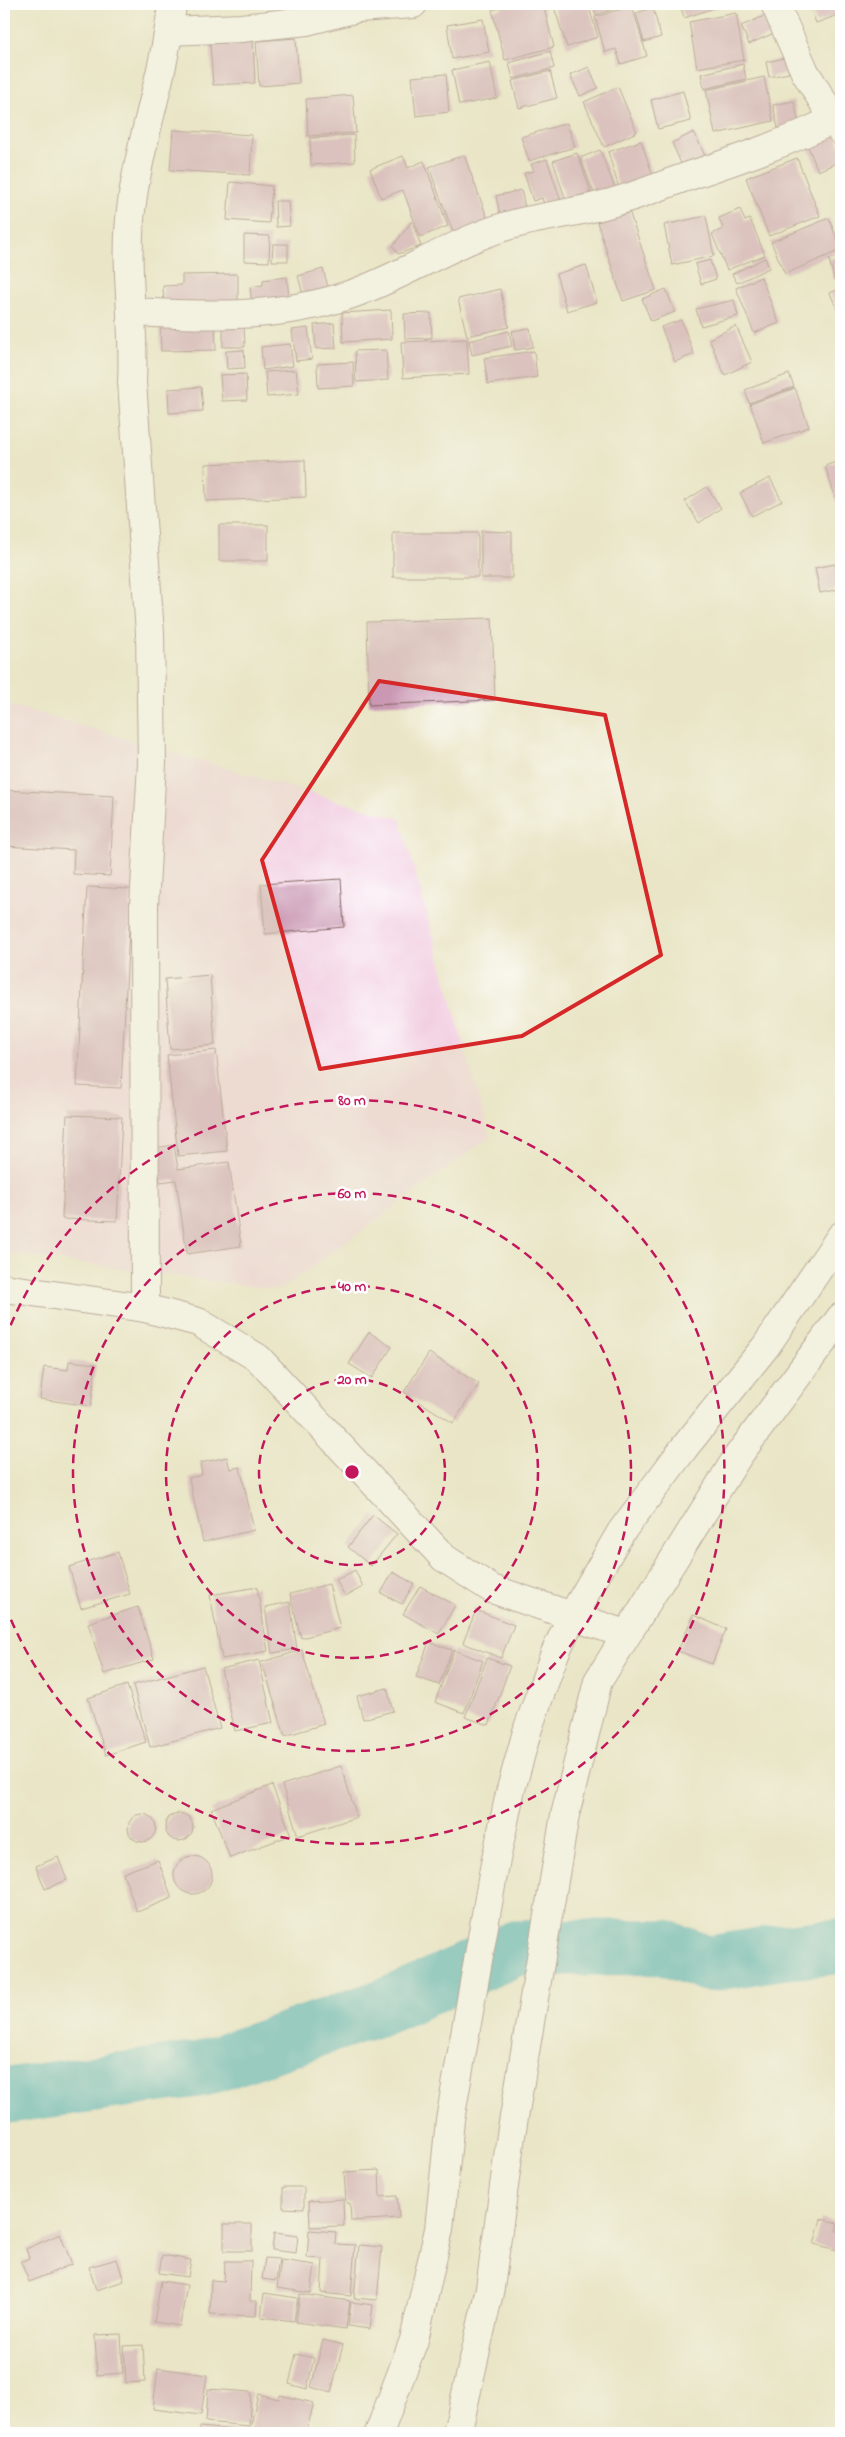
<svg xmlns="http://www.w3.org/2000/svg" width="845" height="2437" viewBox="0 0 845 2437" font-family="'Indie Flower',sans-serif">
	<rect width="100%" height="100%" fill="#fff"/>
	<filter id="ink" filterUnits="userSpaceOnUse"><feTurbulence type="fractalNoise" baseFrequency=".02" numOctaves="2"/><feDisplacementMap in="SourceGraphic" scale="10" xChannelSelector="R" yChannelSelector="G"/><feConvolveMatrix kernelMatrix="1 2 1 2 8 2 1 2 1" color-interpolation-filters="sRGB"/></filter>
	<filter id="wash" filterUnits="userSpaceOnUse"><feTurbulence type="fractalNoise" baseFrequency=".0096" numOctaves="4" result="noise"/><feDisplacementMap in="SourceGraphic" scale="20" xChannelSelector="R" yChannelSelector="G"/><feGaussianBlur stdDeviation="1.12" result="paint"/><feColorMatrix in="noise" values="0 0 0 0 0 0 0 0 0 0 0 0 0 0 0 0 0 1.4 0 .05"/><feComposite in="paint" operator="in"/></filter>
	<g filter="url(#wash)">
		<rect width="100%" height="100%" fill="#eae5c6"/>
		<!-- built -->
		<polygon fill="#f2cfe1" points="4,703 400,819 490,1137 280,1290 4,1253"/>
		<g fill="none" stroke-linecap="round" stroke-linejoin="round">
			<!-- river -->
			<polyline stroke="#39aab6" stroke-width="56" points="4,2096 202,2069 391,2004 516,1948 663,1947 708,1964 775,1953 841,1946"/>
		</g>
		<g id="blocks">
			<!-- building -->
			<g fill="#ca98b3">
				<polygon points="517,4 543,4 554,47 505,60 492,10"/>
				<polygon points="553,4 588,4 598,37 567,47"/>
				<polygon points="593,4 623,4 623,6 596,15"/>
				<polygon points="680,4 726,4 684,18"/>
				<polygon points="809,4 841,4 841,14 816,23"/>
				<polygon points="632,6 647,56 621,64 616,49 605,52 595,17"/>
				<polygon points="653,8 661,37 644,42 636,13"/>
				<polygon points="736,13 744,60 697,68 689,22"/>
				<polygon points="771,13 779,31 749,44 741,26"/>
				<polygon points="483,19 489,52 452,59 447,25"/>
				<polygon points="296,38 299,83 259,86 256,41"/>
				<polygon points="253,41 255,83 213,85 210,44"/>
				<polygon points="550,51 554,68 513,79 509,63"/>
				<polygon points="785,58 789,73 769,77 766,62"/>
				<polygon points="490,62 497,98 459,105 452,70"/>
				<polygon points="743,64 746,79 704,89 701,74"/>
				<polygon points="589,67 598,88 580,96 570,75"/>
				<polygon points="550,71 557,98 519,108 512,81"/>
				<polygon points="446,74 449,112 416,116 412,77"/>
				<polygon points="764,77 773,121 715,134 706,90"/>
				<polygon points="618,87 637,132 604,147 584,102"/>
				<polygon points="683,91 691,121 658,129 651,100"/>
				<polygon points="353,95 356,133 308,136 306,99"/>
				<polygon points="794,101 799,124 778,128 773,105"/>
				<polygon points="567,123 575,147 529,161 521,137"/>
				<polygon points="173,130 252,135 250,175 170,170"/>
				<polygon points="834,130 841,148 841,161 818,171 806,142"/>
				<polygon points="694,132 706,158 683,168 672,143"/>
				<polygon points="354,135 355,162 311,165 310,138"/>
				<polygon points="641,141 653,176 619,188 608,152"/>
				<polygon points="600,150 616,191 596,198 580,158"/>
				<polygon points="577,153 591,192 566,201 553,161"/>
				<polygon points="464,155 490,225 455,238 429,167"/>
				<polygon points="403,156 408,168 424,161 448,226 420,237 403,190 381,198 370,169"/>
				<polygon points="797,158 820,216 769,236 746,178"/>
				<polygon points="547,159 561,202 545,207 542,198 533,201 524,173 534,171 531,164"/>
				<polygon points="230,182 272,186 269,223 227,220"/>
				<polygon points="521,190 527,216 502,223 496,196"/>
				<polygon points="275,201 288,201 290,226 276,227"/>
				<polygon points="740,209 745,221 750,219 765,255 727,270 712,234 723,229 719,218"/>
				<polygon points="629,211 656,290 623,301 597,222"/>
				<polygon points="706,216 714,256 672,265 664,225"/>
				<polygon points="829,218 841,250 785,274 771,242"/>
				<polygon points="412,221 421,246 398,254 393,246"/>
				<polygon points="244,235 270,236 269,262 244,261"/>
				<polygon points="273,244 288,244 288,261 272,261"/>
				<polygon points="841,256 841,278 834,280 829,259"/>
				<polygon points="765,258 769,268 737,283 732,274"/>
				<polygon points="710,260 716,279 701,284 695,264"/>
				<polygon points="586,265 597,302 567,311 556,274"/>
				<polygon points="323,269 329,290 304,298 298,276"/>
				<polygon points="238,274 238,307 164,308 163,286 182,285 182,275"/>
				<polygon points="287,277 289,299 252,303 250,287 263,285 263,280"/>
				<polygon points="761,277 779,323 754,333 736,288"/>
				<polygon points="841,288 841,319 830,293"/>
				<polygon points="500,289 509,327 467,336 458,299"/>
				<polygon points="666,289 675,312 651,321 642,299"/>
				<polygon points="734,300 738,316 701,326 696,309"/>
				<polygon points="391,310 392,339 343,342 342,313"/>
				<polygon points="431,313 432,338 405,339 404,314"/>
				<polygon points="681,320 694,354 675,362 661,327"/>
				<polygon points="215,323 216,350 161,351 160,324"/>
				<polygon points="334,323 336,348 316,349 314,325"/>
				<polygon points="223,325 244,325 245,347 223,347"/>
				<polygon points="736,326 752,362 725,375 709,339"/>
				<polygon points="308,328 312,359 296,361 292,330"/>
				<polygon points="530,328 533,347 515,350 512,331"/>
				<polygon points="509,331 512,346 472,355 469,341"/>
				<polygon points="467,339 469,374 403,378 401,342"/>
				<polygon points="290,344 293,366 263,370 261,347"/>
				<polygon points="244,350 245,368 227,369 226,351"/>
				<polygon points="386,350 388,380 356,382 355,351"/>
				<polygon points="534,351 537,377 488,384 484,358"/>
				<polygon points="353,362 354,386 318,388 317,364"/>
				<polygon points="296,370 299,394 267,397 265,372"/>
				<polygon points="246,374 247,400 222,401 220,375"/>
				<polygon points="789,374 794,387 749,403 745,390"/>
				<polygon points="201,387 203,411 169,413 168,389"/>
				<polygon points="795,388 809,427 764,443 750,404"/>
				<polygon points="305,460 306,497 206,501 205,464"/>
				<polygon points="841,460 841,511 840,512 825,466"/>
				<polygon points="770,478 782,501 752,516 740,493"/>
				<polygon points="707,487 721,508 699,523 685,501"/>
				<rect x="219" y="525" width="49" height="36"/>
				<polygon points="481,531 512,532 512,578 481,578"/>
				<rect x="393" y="533" width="85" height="44"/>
				<polygon points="835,564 840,589 820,593 815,568"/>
				<polygon points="841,600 841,618 836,602"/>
				<polygon points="492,618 495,700 369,705 367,622"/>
				<polygon points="4,790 114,796 110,876 73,874 74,850 4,846"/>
				<polygon points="341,879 344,927 265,934 261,884"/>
				<polygon points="87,887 131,889 121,1088 77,1086"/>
				<polygon points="210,975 215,1045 170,1049 165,979"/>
				<polygon points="216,1050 227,1151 178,1156 167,1055"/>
				<polygon points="67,1115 122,1117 117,1221 62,1219"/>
				<polygon points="174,1145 178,1169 229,1162 241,1246 187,1254 176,1180 160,1182 155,1148"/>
				<polygon points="369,1332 392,1347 372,1378 349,1364"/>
				<polygon points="429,1353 479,1384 453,1423 404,1392"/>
				<polygon points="69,1361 96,1364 91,1406 40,1399 44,1367 68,1370"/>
				<polygon points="227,1457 230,1469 240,1467 254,1530 203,1542 189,1478 202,1475 200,1463"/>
				<polygon points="373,1515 397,1534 371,1566 348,1547"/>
				<polygon points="118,1552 130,1594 81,1608 69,1567"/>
				<polygon points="355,1570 363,1587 345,1596 336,1580"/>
				<polygon points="393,1572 414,1584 402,1604 381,1593"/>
				<polygon points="329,1584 340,1628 301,1638 290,1594"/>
				<polygon points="420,1586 455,1605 439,1634 403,1614"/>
				<polygon points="257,1587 268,1651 222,1659 210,1595"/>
				<polygon points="290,1602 297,1649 272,1653 265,1607"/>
				<polygon points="138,1607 154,1659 104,1674 88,1623"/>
				<polygon points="476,1610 514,1625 501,1658 463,1643"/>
				<polygon points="693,1615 726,1629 712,1664 678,1651"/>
				<polygon points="429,1642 452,1650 439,1685 416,1677"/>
				<polygon points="302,1650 324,1724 285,1736 262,1662"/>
				<polygon points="454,1650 483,1661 464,1713 435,1702"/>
				<polygon points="487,1658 510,1666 489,1725 465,1717"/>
				<polygon points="259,1660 273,1723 235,1731 221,1669"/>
				<polygon points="203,1666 220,1728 150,1747 133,1685"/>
				<polygon points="127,1685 146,1742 106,1755 88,1698"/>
				<polygon points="387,1688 393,1711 363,1719 357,1696"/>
				<polygon points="341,1766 357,1817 298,1836 282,1785"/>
				<polygon points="272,1785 291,1835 230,1858 211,1809"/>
				<circle cx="179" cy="1827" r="14"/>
				<circle cx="142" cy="1828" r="14"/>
				<circle cx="193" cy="1875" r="19"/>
				<polygon points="58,1857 67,1880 45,1889 36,1866"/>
				<polygon points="158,1860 172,1898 137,1912 123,1873"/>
				<polygon points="379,2170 380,2197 397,2196 399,2218 351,2221 350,2203 346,2203 344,2172"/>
				<polygon points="283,2187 304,2187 304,2209 283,2208"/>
				<polygon points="343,2199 344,2226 310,2227 309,2201"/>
				<polygon points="821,2219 838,2223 836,2231 841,2232 841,2251 814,2244"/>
				<rect x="224" y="2224" width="28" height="27"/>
				<polygon points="309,2230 336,2232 335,2244 355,2245 351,2296 321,2293 323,2259 307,2258"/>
				<polygon points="274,2233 298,2236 296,2253 272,2250"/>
				<polygon points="60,2234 72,2264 29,2282 21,2262 29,2258 26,2249"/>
				<polygon points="359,2245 382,2247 377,2300 354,2298"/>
				<polygon points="162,2255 191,2260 188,2277 159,2273"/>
				<polygon points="265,2258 279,2259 276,2281 262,2279"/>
				<polygon points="117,2259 124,2281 96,2290 89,2267"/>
				<polygon points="281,2260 315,2265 311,2293 277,2288"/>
				<polygon points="225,2261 251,2261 250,2301 257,2301 256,2316 210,2314 211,2280 224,2281"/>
				<polygon points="161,2281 187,2285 180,2326 154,2322"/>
				<polygon points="264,2293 298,2298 294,2321 261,2317"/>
				<polygon points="300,2294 350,2301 346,2329 296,2322"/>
				<polygon points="351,2302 373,2305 370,2329 348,2326"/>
				<polygon points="121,2334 123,2373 97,2375 95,2335"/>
				<polygon points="323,2340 343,2345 331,2393 311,2387"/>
				<polygon points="143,2345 145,2382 126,2383 124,2346"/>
				<polygon points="296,2354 314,2358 307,2389 289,2384"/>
				<polygon points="158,2368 207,2375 201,2415 153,2409"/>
				<polygon points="208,2389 251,2392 249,2426 206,2422"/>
				<polygon points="258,2394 279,2399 280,2395 314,2403 306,2433 249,2433"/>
				<polygon points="200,2427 234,2430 234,2433 200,2433"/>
			</g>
		</g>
	</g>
	<g filter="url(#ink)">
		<use href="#blocks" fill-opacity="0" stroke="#826461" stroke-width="1"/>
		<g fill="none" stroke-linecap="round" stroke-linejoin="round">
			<defs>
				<g id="minor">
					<polyline points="775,4 805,72 841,131"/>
					<polyline points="169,31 241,28 307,21 358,8 413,4"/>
					<path d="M 131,312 C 207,316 279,319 352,294 C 409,274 464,235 522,222 C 551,215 579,212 607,204 C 634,197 660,186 686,177 C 736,160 787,143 834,119"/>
					<polyline points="4,1288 145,1308 198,1322 258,1358 444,1558 492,1589 625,1634"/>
					<path d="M 145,1308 L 144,906 L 152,763 L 150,633 L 132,382 C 135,327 125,274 130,219 C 137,146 165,77 172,4"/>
				</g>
				<g id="major">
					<polyline points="379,2433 414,2340 439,2229 450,2120 494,1869 510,1793 528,1728 555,1653 572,1616 621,1532 684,1448 766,1346 841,1236"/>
					<polyline points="456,2433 460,2421 490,2288 511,2135 565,1815 598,1681 738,1456 841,1317"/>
				</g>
			</defs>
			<!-- minor casing -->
			<use href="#minor" stroke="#826461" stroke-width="30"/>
			<!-- major casing -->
			<use href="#major" stroke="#826461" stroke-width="30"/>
			<!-- minor -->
			<use href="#minor" stroke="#fff" stroke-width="28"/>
			<!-- major -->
			<use href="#major" stroke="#fff" stroke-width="28"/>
		</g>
	</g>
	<!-- marked area -->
	<path d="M0 0H845V2437H0ZM 379,681 L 605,715 L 661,955 L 522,1036 L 320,1069 L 262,860 Z" fill="#eae5c6" fill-opacity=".55" fill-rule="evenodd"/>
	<path fill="none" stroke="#d62828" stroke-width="4" stroke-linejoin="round" d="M 379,681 L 605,715 L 661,955 L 522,1036 L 320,1069 L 262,860 Z"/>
	<!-- distance rings -->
	<g fill="none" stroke="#c2185b" stroke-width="2.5" stroke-dasharray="9 6">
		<circle cx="352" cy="1472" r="93"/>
		<circle cx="352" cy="1472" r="186"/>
		<circle cx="352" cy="1472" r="279"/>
		<path d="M5 1339A372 372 0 1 1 5 1605"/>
	</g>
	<circle cx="352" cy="1472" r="8" fill="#c2185b" stroke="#fff" stroke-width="2.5"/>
	<g font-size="15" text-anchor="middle" font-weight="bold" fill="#c2185b" stroke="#fff" stroke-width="5" stroke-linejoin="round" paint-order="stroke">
		<text x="352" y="1105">80 m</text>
		<text x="352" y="1198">60 m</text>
		<text x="352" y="1291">40 m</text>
		<text x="352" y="1384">20 m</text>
	</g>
	<!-- margin -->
	<rect width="845" height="2437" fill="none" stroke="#fff" stroke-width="20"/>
</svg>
